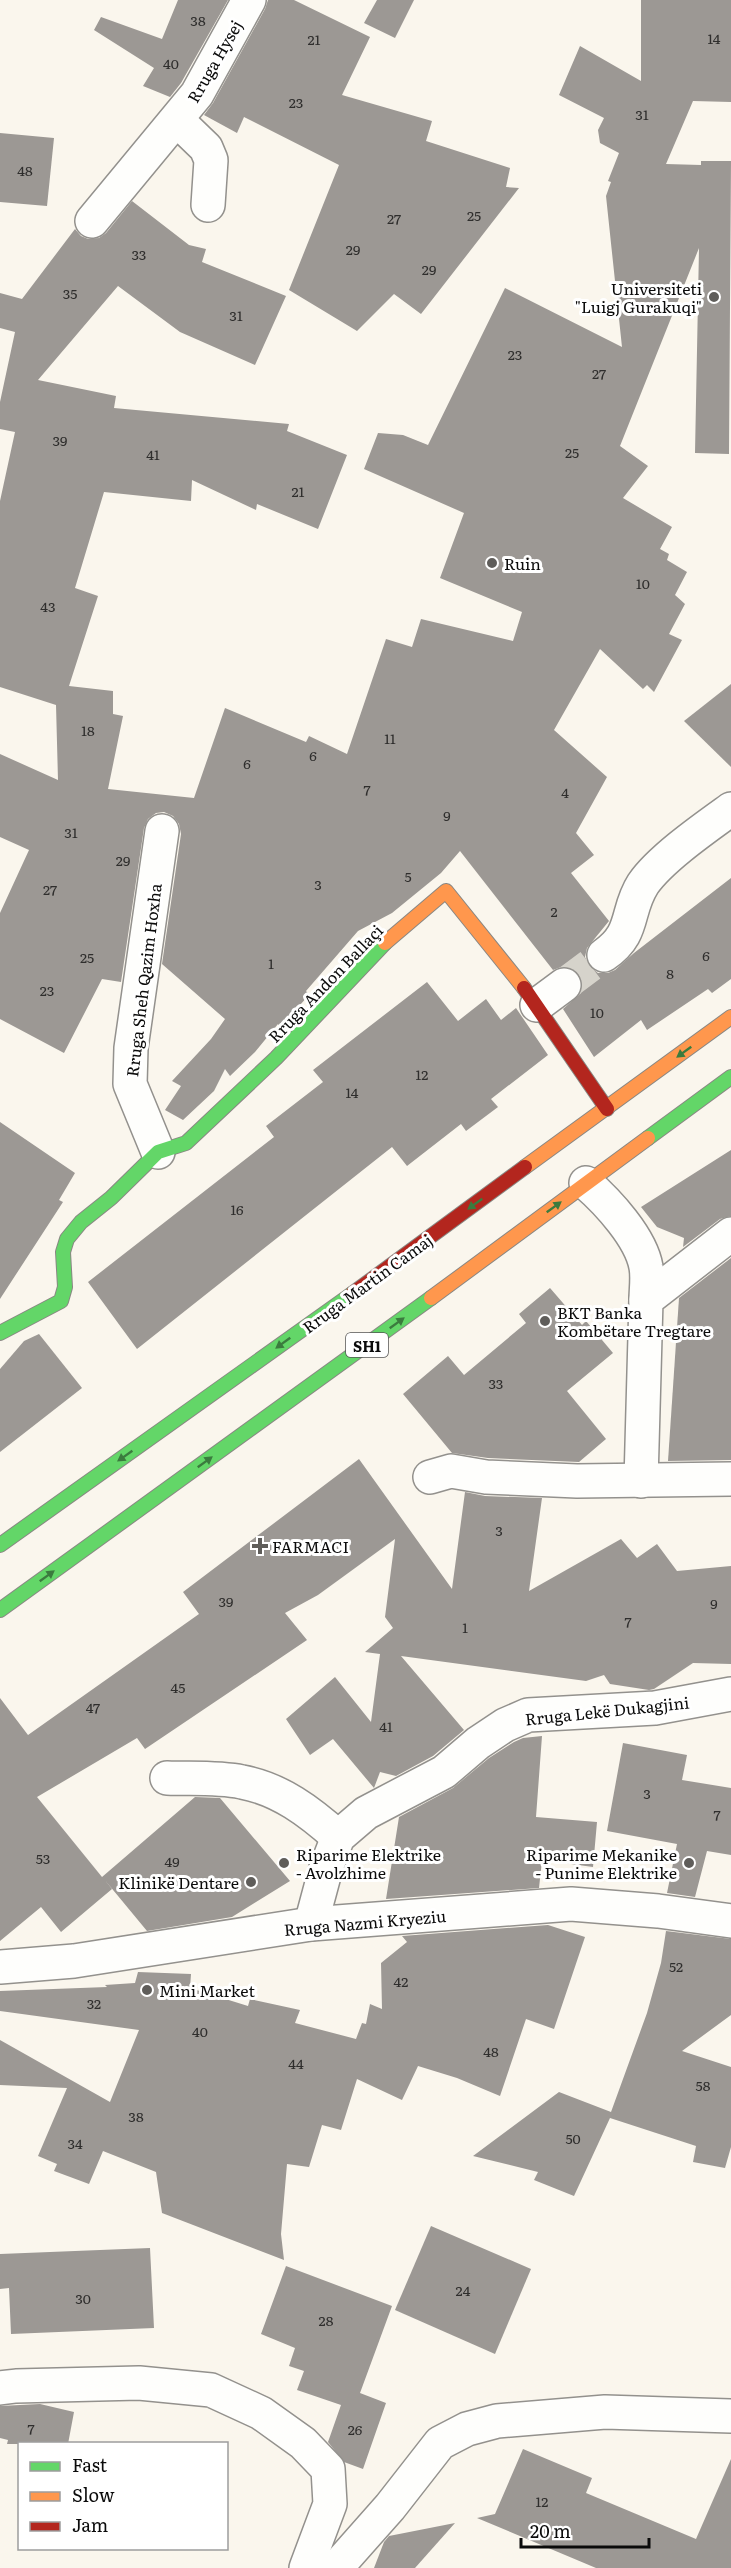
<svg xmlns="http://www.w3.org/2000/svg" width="731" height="2568" viewBox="0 0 731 2568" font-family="Literata,serif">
	<rect width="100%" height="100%" fill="#faf6ed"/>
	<!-- building -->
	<g fill="#9c9894">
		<polygon points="178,0 228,0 181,83 170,97 143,86 154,68 94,30 101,17 162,39"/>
		<polygon points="268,0 294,0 370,37 342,95 432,121 426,141 510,168 506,187 519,188 421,314 394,294 357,331 289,290 339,165 244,117 237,133 204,115 213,103 265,9"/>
		<polygon points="377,0 414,0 395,38 364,23"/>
		<polygon points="641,0 731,0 731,102 693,101 666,164 701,165 701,161 731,161 729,454 695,453 699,248 620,446 648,466 623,498 672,527 660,549 669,554 667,560 687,572 675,595 685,604 669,634 682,640 654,692 647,685 643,689 600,649 554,730 607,777 576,833 594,855 571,873 609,921 587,948 585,957 589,966 598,973 608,973 615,970 634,953 731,878 731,979 712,993 708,989 647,1030 641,1020 594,1057 563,1009 581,993 583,983 579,974 571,968 561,967 553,970 460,851 441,873 392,913 358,931 306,991 309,995 280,1027 278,1024 255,1052 230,1076 225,1069 214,1091 183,1120 165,1110 181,1086 172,1081 211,1039 225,1019 162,964 181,834 179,824 173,816 164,812 156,813 148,819 144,828 121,982 102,979 64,1053 0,1019 0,913 29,850 0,837 0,754 58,780 56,705 0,687 0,501 15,432 0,429 0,402 15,332 0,328 0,293 22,299 75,229 81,236 88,239 99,238 106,233 132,201 189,245 206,249 202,262 286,296 255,365 180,332 118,286 38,380 116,396 114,408 289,424 287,431 347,455 318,529 257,504 256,510 192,480 191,501 104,492 75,588 98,596 69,686 113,691 113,714 123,716 108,789 194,798 225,708 306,742 309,736 347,754 386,639 412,647 421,619 513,641 522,612 440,578 464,513 364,469 378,433 403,435 428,445 505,288 622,347 606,196 611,182 608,181 619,153 600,143 598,130 604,118 559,95 580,46 641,81"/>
		<polygon points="0,133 54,138 47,206 0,202"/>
		<polygon points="731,684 731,767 684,721"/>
		<polygon points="427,982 458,1021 486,999 501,1020 516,1008 548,1055 491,1099 498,1107 466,1131 461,1124 407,1166 392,1147 137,1349 88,1282 274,1137 266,1126 323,1082 313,1070"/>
		<polygon points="0,1122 75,1173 59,1200 63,1202 0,1299"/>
		<polygon points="731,1150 731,1216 720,1219 683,1247 684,1238 657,1227 641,1207"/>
		<polygon points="731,1258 731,1460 668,1461 679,1298"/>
		<polygon points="550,1288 582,1325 586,1321 613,1353 567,1391 606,1439 579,1462 488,1458 452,1453 403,1394 448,1356 464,1375 526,1323 519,1314"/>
		<polygon points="39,1334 82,1388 0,1452 0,1369 24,1341"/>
		<polygon points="359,1459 452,1589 465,1492 485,1496 542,1498 529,1591 621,1539 637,1558 657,1544 677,1571 731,1566 731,1664 693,1663 654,1689 649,1690 610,1684 604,1675 586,1681 401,1656 464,1730 433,1756 396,1776 380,1772 374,1788 333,1739 310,1755 286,1719 335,1677 371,1722 380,1654 365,1652 393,1628 385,1617 395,1539 318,1595 285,1613 307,1640 145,1749 137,1738 37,1797 102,1877 195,1797 220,1798 290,1881 232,1917 147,1931 104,1879 112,1889 61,1932 41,1907 0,1941 0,1698 28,1735 199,1614 183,1592"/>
		<polygon points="542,1736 536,1817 597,1822 593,1867 542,1860 539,1888 386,1899 399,1817 453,1788 489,1758 514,1742 523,1738"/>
		<polygon points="623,1743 687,1755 682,1780 731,1788 731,1855 707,1851 695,1897 667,1893 677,1844 607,1831"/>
		<polygon points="548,1925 585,1937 554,2029 526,2019 500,2096 457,2078 418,2066 402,2100 357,2079 341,2130 322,2125 309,2167 287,2164 281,2234 284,2260 162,2213 156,2172 103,2151 89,2184 54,2171 57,2164 38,2156 67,2088 0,2085 0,2040 110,2102 139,2030 0,2011 0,1991 107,1987 105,1985 135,1983 138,1972 191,1974 190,1988 248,2006 250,1999 300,2010 295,2023 356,2039 362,2023 366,2024 370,2004 382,2009 381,1963 407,1942 402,1936"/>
		<polygon points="666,1931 731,1939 731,2015 682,2051 731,2067 731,2147 725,2168 693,2162 696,2146 610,2118 574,2196 534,2180 538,2172 473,2156 559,2092 611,2112 647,2013 661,1963"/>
		<polygon points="431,2226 531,2269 495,2354 395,2310"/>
		<polygon points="150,2248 154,2328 11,2334 9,2288 0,2289 0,2254"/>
		<polygon points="286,2266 392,2306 360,2393 386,2403 363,2469 344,2462 328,2442 341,2405 297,2390 304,2371 289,2366 295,2348 261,2334"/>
		<polygon points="40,2404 74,2412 68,2444 7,2444 8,2440 0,2438 0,2406"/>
		<polygon points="523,2449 592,2478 586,2493 696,2539 731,2459 731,2568 596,2568 477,2518 495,2514"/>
		<polygon points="455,2523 415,2568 374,2568 384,2542 389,2536"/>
	</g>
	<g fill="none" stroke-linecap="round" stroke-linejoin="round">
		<!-- street-tunnel -->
		<polyline stroke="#d6d3cb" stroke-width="33" stroke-dasharray="33 16" stroke-linecap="butt" points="564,985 604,955"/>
		<defs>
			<g id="street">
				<polyline points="177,120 206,148 211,160 208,205"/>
				<polyline points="92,221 197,94 249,0"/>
				<path d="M 604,955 C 636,933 625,912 643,884 C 660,859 706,827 731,809"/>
				<polyline points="537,1005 564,985"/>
				<polyline points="158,1152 130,1084 131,1048 162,831"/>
				<path d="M 586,1183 C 608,1202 641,1238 646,1267 C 648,1277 646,1290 646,1300"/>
				<polyline points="430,1477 451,1471 486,1477 577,1481 731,1479"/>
				<polyline points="641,1481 646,1300 731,1234"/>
				<path d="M 167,1778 C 191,1779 218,1777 242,1782 C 280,1789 310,1812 338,1837"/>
				<polyline points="311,1924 326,1868 338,1837 366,1813 444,1772 478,1743 505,1725 528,1715 655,1708 731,1694"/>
				<polyline points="0,1967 74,1961 311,1924 571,1904 658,1911 731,1921"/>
				<polyline points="0,2388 16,2386 139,2383 211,2390 261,2413 303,2443 328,2469 330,2504 306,2568"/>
				<polyline points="336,2568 390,2507 440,2443 467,2429 497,2421 605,2412 731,2416"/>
			</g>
			<g id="fast">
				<polyline points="648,1138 731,1077"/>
				<polyline points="0,1333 61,1301 65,1287 63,1252 67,1239 81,1222 111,1198 158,1152 186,1143 276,1058 385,943"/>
				<polyline points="0,1545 352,1294"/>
				<polyline points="0,1610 431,1298"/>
			</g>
			<g id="slow">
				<polyline points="385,943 446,891 524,988"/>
				<polyline points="525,1167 731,1017"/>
				<polyline points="431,1298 648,1138"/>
			</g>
			<g id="jam">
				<polyline points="524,988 607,1109"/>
				<polyline points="352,1294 525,1167"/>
			</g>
		</defs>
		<!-- street casing -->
		<use href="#street" stroke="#93918d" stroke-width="36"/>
		<!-- fast casing -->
		<use href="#fast" stroke="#898783" stroke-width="16"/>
		<!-- slow casing -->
		<use href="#slow" stroke="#898783" stroke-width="16"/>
		<!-- jam casing -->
		<use href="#jam" stroke="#898783" stroke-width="16"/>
		<!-- street -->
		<use href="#street" stroke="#fefefc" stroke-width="33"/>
		<!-- fast -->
		<use href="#fast" stroke="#63d668" stroke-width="14"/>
		<!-- slow -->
		<use href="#slow" stroke="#ff974d" stroke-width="14"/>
		<!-- jam -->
		<use href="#jam" stroke="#b3261e" stroke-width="14"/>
	</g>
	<!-- one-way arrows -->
	<defs><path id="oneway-solid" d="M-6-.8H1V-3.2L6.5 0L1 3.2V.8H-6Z" transform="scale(1.5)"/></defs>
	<g fill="#3b7b3e">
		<use href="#oneway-solid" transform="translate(684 1052) rotate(144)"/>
		<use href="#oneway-solid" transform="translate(475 1204) rotate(144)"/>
		<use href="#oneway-solid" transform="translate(554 1207) rotate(-36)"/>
		<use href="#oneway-solid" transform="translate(397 1323) rotate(-36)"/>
		<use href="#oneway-solid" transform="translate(283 1343) rotate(144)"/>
		<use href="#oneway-solid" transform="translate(125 1456) rotate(145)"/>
		<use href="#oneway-solid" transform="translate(205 1462) rotate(-36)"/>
		<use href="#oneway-solid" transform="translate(47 1576) rotate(-36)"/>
	</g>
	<!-- markers -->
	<g fill="#5f5d5a" stroke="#fff" stroke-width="2">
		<circle cx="714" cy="297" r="6"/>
		<circle cx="492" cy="563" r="6"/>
		<circle cx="545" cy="1321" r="6"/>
		<path d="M257 1537h6v6h6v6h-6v6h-6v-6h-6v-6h6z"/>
		<circle cx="284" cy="1863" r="6"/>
		<circle cx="689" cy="1863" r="6"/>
		<circle cx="251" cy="1882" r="6"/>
		<circle cx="147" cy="1990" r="6"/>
	</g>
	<g text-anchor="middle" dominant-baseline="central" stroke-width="6" stroke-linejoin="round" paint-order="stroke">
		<!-- number labels -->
		<g font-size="14" fill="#2f2e2d">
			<text x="198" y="20">38</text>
			<text x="714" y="38">14</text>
			<text x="314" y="39">21</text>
			<text x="171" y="63">40</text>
			<text x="296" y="102">23</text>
			<text x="642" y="114">31</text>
			<text x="25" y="170">48</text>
			<text x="474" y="215">25</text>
			<text x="394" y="218">27</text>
			<text x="353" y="249">29</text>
			<text x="139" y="254">33</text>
			<text x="429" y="269">29</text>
			<text x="70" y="293">35</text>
			<text x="236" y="315">31</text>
			<text x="515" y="354">23</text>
			<text x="599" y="373">27</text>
			<text x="60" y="440">39</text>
			<text x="572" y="452">25</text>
			<text x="153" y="454">41</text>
			<text x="298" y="491">21</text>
			<text x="643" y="583">10</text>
			<text x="48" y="606">43</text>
			<text x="88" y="730">18</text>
			<text x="390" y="738">11</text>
			<text x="313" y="755">6</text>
			<text x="247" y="763">6</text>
			<text x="367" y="789">7</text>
			<text x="565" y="792">4</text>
			<text x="447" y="815">9</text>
			<text x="71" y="832">31</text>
			<text x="123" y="860">29</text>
			<text x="408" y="876">5</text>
			<text x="318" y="884">3</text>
			<text x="50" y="889">27</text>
			<text x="554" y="911">2</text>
			<text x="706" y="955">6</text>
			<text x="87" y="957">25</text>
			<text x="271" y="963">1</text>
			<text x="670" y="973">8</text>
			<text x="47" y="990">23</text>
			<text x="597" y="1012">10</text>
			<text x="422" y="1074">12</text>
			<text x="352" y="1092">14</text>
			<text x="237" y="1209">16</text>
			<text x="496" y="1383">33</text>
			<text x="499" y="1530">3</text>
			<text x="226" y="1601">39</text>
			<text x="714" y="1603">9</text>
			<text x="628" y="1621">7</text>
			<text x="465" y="1627">1</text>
			<text x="178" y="1687">45</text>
			<text x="93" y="1707">47</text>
			<text x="386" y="1726">41</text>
			<text x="647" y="1793">3</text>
			<text x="717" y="1814">7</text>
			<text x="43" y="1858">53</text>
			<text x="172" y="1861">49</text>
			<text x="676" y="1966">52</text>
			<text x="401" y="1981">42</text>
			<text x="94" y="2003">32</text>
			<text x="200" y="2031">40</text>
			<text x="491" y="2051">48</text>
			<text x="296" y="2063">44</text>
			<text x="703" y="2085">58</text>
			<text x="136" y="2116">38</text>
			<text x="573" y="2138">50</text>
			<text x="75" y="2143">34</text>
			<text x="463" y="2290">24</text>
			<text x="83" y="2298">30</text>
			<text x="326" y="2320">28</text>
			<text x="31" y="2428">7</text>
			<text x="355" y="2429">26</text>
			<text x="542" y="2501">12</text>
		</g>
		<!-- shield labels -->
		<rect fill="#fff" stroke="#545454" stroke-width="1.5" x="346" y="1333" width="42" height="24" rx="4.5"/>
		<g font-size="15" font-weight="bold" fill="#0b0b0b">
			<text x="367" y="1345">SH1</text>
		</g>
		<!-- street labels -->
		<g font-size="16" fill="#0b0b0b" stroke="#fff">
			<text transform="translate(214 61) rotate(-60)">Rruga Hysej</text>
			<text transform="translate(143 980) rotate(-83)">Rruga Sheh Qazim Hoxha</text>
			<text transform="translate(325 983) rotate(-46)">Rruga Andon Ballaçi</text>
			<text transform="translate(367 1283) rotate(-36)">Rruga Martin Camaj</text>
			<text transform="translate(607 1710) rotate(-6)">Rruga Lekë Dukagjini</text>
			<text transform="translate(365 1922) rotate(-5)">Rruga Nazmi Kryeziu</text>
		</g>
		<!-- poi labels -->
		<g font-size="16" fill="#0b0b0b" stroke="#fff" text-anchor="start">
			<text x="702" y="288" text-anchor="end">Universiteti<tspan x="702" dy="18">"Luigj Gurakuqi"</tspan></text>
			<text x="504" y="563">Ruin</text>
			<text x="557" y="1312">BKT Banka<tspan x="557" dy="18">Kombëtare Tregtare</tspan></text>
			<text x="272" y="1546">FARMACI</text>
			<text x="296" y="1854">Riparime Elektrike<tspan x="296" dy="18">- Avolzhime</tspan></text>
			<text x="677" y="1854" text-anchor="end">Riparime Mekanike<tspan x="677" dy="18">- Punime Elektrike</tspan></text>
			<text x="239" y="1882" text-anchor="end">Klinikë Dentare</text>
			<text x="159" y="1990">Mini Market</text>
		</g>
	</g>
	<!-- legend -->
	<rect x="18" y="2442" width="210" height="108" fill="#ffffff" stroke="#9d9d9d" stroke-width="1.5"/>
	<rect x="30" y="2462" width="30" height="9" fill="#63d668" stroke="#9d9d9d" stroke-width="1.5"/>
	<text x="72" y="2472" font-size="18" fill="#0b0b0b">Fast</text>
	<rect x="30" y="2492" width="30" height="9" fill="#ff974d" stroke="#9d9d9d" stroke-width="1.5"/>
	<text x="72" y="2502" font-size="18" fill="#0b0b0b">Slow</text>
	<rect x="30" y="2522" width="30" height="9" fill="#b3261e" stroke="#9d9d9d" stroke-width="1.5"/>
	<text x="72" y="2532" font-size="18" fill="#0b0b0b">Jam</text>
	<!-- scale -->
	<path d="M521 2538v9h128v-9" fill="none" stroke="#0b0b0b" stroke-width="3"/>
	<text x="530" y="2538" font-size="18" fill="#0b0b0b" stroke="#ffffff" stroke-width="4.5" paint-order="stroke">20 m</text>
</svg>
